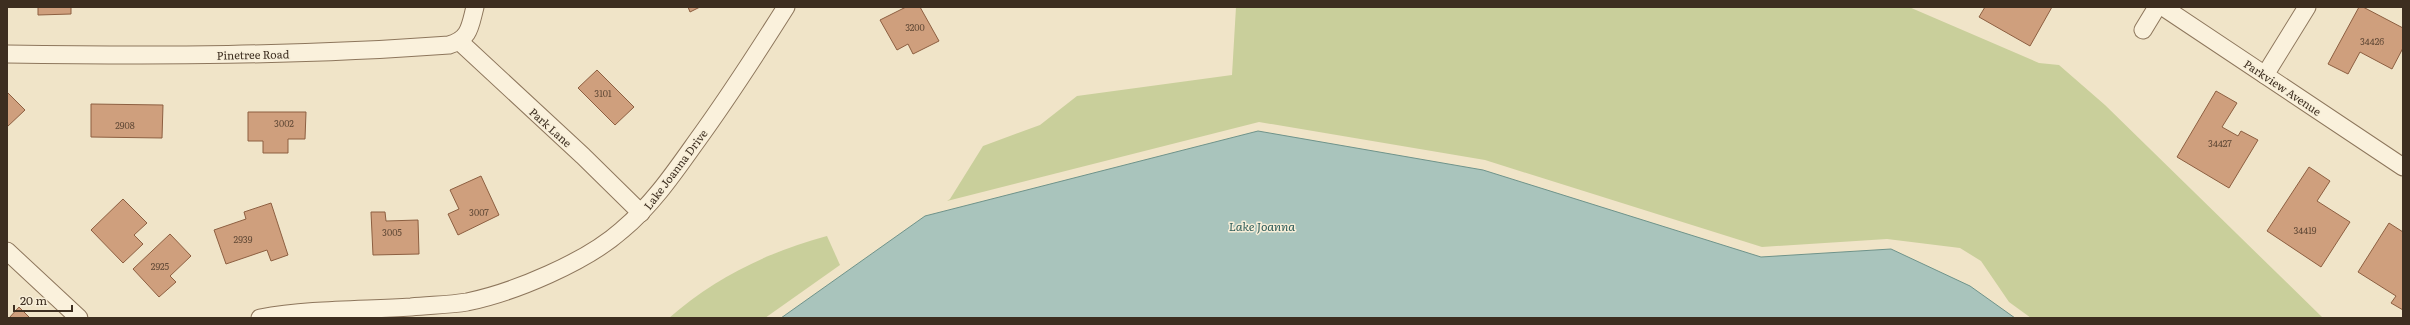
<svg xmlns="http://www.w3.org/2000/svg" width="2410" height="325" viewBox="0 0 2410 325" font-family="Literata,serif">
	<rect width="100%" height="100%" fill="#f0e4c8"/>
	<!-- green -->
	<g fill="#c9cf9b">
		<polygon points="1236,7 1909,7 2039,63 2059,65 2105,105 2323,318 2031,318 2009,302 1981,261 1960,248 1887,239 1762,247 1485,160 1259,122 947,201 950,199 983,146 1040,125 1077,96 1232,75"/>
		<path d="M 827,236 L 840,265 L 765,318 L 669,318 C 714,278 770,251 827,236 Z"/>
	</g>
	<!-- water -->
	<polygon fill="#a9c4bc" stroke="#6f938a" points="1258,131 1483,170 1761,257 1891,249 1970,286 2015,318 781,318 925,216"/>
	<!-- building -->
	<g fill="#cf9f7d" stroke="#8d5f41">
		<polygon points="38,7 71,7 71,14 38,15"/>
		<polygon points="688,7 700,7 690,12"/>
		<polygon points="906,7 920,7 939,41 913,54 908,44 897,50 880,20"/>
		<polygon points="1985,7 2052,7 2030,46 1979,17"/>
		<polygon points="2359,7 2363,7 2403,28 2403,48 2392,69 2360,52 2348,74 2328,64"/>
		<polygon points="597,70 634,107 615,125 578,88"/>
		<polygon points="2216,91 2237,103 2222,127 2238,136 2241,131 2258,140 2229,188 2177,157"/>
		<polygon points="7,92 25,110 7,127"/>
		<polygon points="91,104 163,105 162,138 91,137"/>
		<polygon points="248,112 306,112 305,139 288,139 288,153 263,153 263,141 248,141"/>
		<polygon points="2309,167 2330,181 2317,201 2350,222 2321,267 2267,231"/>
		<polygon points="481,176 499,215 458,235 448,214 459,209 450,190"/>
		<polygon points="123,199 147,223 134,235 143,244 123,263 91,230"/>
		<polygon points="271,203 288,255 271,261 267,250 226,264 214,230 246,219 244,212"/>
		<polygon points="371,212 385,212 386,221 418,220 419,254 373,255"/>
		<polygon points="2389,223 2403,232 2403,310 2391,303 2396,296 2358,272"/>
		<polygon points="170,234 191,256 170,276 176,282 159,297 133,269"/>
		<polygon points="19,307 30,318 9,318"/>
	</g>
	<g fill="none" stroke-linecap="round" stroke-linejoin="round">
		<defs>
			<g id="street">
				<polyline points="2163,7 2403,167"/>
				<polyline points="2143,30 2157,7"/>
				<polyline points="460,42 583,156 641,213"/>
				<path d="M 7,54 C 155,56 302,56 449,45 C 470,39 470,26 475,7"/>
				<polyline points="2265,75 2307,7"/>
				<polyline points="7,251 79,318"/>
				<path d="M 260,318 C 309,309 361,310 411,307 C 430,305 449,305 467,302 C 515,292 586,262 622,230 C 652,205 674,173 696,142 C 728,98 757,53 786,7"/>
			</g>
		</defs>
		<!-- street casing -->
		<use href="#street" stroke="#8d765c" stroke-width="19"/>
		<!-- street -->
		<use href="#street" stroke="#faf1dc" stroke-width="17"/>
	</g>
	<g text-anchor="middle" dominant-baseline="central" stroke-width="3" stroke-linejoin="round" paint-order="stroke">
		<!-- number labels -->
		<g font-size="9" fill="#624a37">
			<text x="915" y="27">3200</text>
			<text x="2372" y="41">34426</text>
			<text x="603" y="93">3101</text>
			<text x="284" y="123">3002</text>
			<text x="125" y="125">2908</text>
			<text x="2220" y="143">34427</text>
			<text x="479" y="212">3007</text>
			<text x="2305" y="230">34419</text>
			<text x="392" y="232">3005</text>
			<text x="243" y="239">2939</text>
			<text x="160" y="266">2925</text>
		</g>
		<!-- street labels -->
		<g font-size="11" fill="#3d2e20" stroke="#f7eed8">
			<text transform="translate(253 54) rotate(-1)">Pinetree Road</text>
			<text transform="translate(2283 87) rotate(34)">Parkview Avenue</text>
			<text transform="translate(551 127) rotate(42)">Park Lane</text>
			<text transform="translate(675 169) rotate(-53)">Lake Joanna Drive</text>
		</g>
		<!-- water labels -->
		<g font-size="12" font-style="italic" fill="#2f5d5a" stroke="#f7eed8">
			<text x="1262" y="226">Lake Joanna</text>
		</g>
	</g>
	<!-- border -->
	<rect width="2410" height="325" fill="none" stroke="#3d2e20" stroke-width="16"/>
	<!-- scale -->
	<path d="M14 305v6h58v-6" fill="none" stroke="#3d2e20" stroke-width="2"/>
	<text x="20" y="305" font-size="12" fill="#3d2e20" stroke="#f7eed8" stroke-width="3" paint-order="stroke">20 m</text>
</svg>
